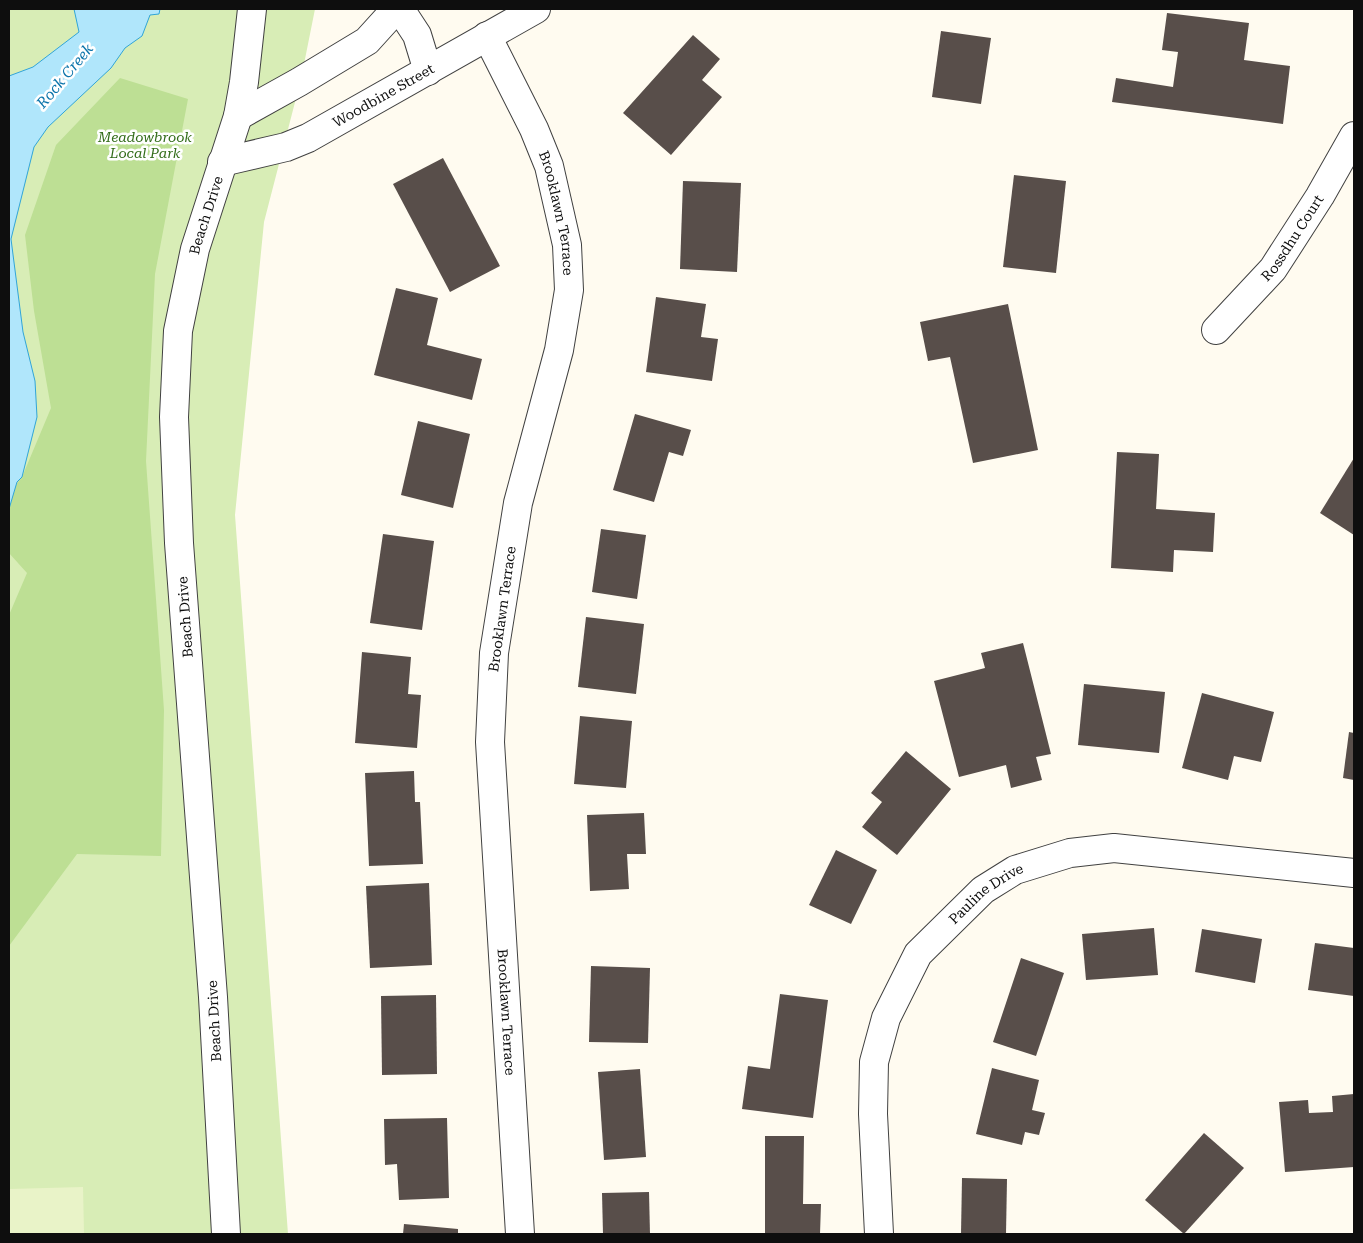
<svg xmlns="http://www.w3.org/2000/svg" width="1363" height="1243" viewBox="0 0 1363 1243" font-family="'Roboto Serif',serif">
	<rect width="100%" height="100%" fill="#fffbf0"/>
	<!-- green -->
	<polygon fill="#d8edb6" points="9,9 315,9 301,79 264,222 235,515 288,1234 9,1234"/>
	<!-- forest -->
	<path fill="#bddf94" d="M 120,78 L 188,99 L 155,274 L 146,461 L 164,710 L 161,856 L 77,854 L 9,946 L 9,615 L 27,573 L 9,553 C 9,530 5,494 22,477 L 51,408 L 34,311 L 25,235 L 56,145 Z"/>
	<!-- pitch -->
	<polygon fill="#e9f3c8" points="83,1187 84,1234 9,1234 9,1189"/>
	<!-- water -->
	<polygon fill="#b0e6fb" stroke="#31a5d8" points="74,9 160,9 159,14 150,15 142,36 125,48 111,68 48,127 34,147 11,239 23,332 35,381 37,417 22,477 17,482 9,509 9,76 33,67 79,32"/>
	<!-- building -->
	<g fill="#584e4a">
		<polygon points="1167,13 1249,23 1244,60 1290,66 1283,124 1112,102 1116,78 1173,87 1178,52 1162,50"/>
		<polygon points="941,31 991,38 981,104 932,97"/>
		<polygon points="693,35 720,59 702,80 722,97 671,155 623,113"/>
		<polygon points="443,158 500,266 450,292 393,184"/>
		<polygon points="1014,175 1066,181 1056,273 1003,267"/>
		<polygon points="683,181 741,183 737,272 680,269"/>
		<polygon points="396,288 438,298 427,345 482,359 472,400 374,375"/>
		<polygon points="656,297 706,304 701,337 718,339 712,381 646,372"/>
		<polygon points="1008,304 1038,450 973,463 950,357 928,361 920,322"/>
		<polygon points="635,414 691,430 683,456 669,452 654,502 613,490"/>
		<polygon points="418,421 470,434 453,508 401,495"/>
		<polygon points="1117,452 1159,454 1156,509 1215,513 1213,552 1174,550 1173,572 1111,568"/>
		<polygon points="1354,458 1354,535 1320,513"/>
		<polygon points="601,529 646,535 637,599 592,592"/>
		<polygon points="383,534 434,541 422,630 370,623"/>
		<polygon points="586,617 644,624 636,694 578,687"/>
		<polygon points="1023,643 1051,754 1036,757 1042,780 1011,788 1006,765 959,777 934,681 985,668 981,653"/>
		<polygon points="362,652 411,657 408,694 421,695 417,748 355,743"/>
		<polygon points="1084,684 1165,692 1159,753 1078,745"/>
		<polygon points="1202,693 1274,712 1261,762 1234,756 1228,780 1182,768"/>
		<polygon points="580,716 632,721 626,788 574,784"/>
		<polygon points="1349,732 1354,733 1354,780 1343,778"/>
		<polygon points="906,751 951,789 897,855 862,827 882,802 871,793"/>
		<polygon points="414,771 415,802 420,802 423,864 369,866 365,773"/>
		<polygon points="644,813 646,854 627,854 629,889 590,891 587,815"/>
		<polygon points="836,850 877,870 851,924 809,905"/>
		<polygon points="429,883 432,965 370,968 366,886"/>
		<polygon points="1154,928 1158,975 1086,980 1082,934"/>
		<polygon points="1202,929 1262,939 1255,983 1195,972"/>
		<polygon points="1315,943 1354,948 1354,996 1308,990"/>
		<polygon points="1021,958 1064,973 1036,1056 993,1042"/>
		<polygon points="591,966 650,968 648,1043 589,1042"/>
		<polygon points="780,994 828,1000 813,1118 742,1109 748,1066 770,1069"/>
		<polygon points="436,995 437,1074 382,1075 381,996"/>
		<polygon points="992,1068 1039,1080 1032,1110 1045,1113 1039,1135 1025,1132 1022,1145 976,1134"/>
		<polygon points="640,1069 646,1157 604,1160 598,1072"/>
		<polygon points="1354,1094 1354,1167 1285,1172 1279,1102 1308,1100 1309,1113 1333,1112 1332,1096"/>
		<polygon points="447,1118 449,1198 399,1200 397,1164 385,1165 384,1119"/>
		<polygon points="1204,1133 1244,1168 1184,1234 1145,1200"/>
		<polygon points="765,1136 804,1136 803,1204 821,1204 820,1234 765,1234"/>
		<polygon points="962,1178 1007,1179 1006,1234 961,1234"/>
		<polygon points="649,1192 650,1234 603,1234 602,1193"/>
		<polygon points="404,1224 458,1229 458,1234 403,1234"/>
	</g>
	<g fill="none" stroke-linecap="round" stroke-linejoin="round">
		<defs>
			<g id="minor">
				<polyline points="400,9 417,35 428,71"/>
				<path id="s1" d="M 487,36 L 534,129 L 549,166 L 567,245 L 569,290 L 559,350 L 518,503 L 494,653 L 490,742 L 520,1234"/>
				<polyline points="238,116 299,82 367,41 396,9"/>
				<path id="s2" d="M 222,162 L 286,147 L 308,138 L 536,9"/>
				<path id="s3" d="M 1216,330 L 1273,269 L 1320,196 L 1354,136"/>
				<path id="s4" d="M 226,1234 L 213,997 L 179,543 L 174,417 L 178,331 L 195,249 L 238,116 L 244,82 L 252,9"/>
				<path id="s5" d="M 879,1234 L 873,1114 L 874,1062 L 886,1018 L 918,954 L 983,890 L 1015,870 L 1070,853 L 1114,848 L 1354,873"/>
			</g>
		</defs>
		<!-- minor casing -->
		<use href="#minor" stroke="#414141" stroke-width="30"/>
		<!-- minor -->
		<use href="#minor" stroke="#fff" stroke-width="28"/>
	</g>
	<g text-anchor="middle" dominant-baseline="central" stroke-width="5" stroke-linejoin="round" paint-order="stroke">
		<!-- street labels -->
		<g font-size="14" fill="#0e0e0e" stroke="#fff">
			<text stroke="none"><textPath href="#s2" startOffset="176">Woodbine Street</textPath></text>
			<text stroke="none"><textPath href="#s1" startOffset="192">Brooklawn Terrace</textPath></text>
			<text stroke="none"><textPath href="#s4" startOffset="1024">Beach Drive</textPath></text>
			<text stroke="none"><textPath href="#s3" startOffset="120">Rossdhu Court</textPath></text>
			<text transform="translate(502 609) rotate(-82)">Brooklawn Terrace</text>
			<text transform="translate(185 617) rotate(-94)">Beach Drive</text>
			<text stroke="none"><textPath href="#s5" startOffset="381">Pauline Drive</textPath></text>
			<text stroke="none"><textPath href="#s1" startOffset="1001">Brooklawn Terrace</textPath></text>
			<text transform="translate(214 1021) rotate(-93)">Beach Drive</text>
		</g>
		<!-- park labels -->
		<g font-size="14" font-style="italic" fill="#326c19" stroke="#fff">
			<text x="145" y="137">Meadowbrook<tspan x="145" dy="16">Local Park</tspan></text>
		</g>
		<!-- water labels -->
		<g font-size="15" font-style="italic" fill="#0d75ab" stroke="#fff">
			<text transform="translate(65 76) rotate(-50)">Rock Creek</text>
		</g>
	</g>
	<!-- border -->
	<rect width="1363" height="1243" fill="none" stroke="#0e0e0e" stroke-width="20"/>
</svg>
